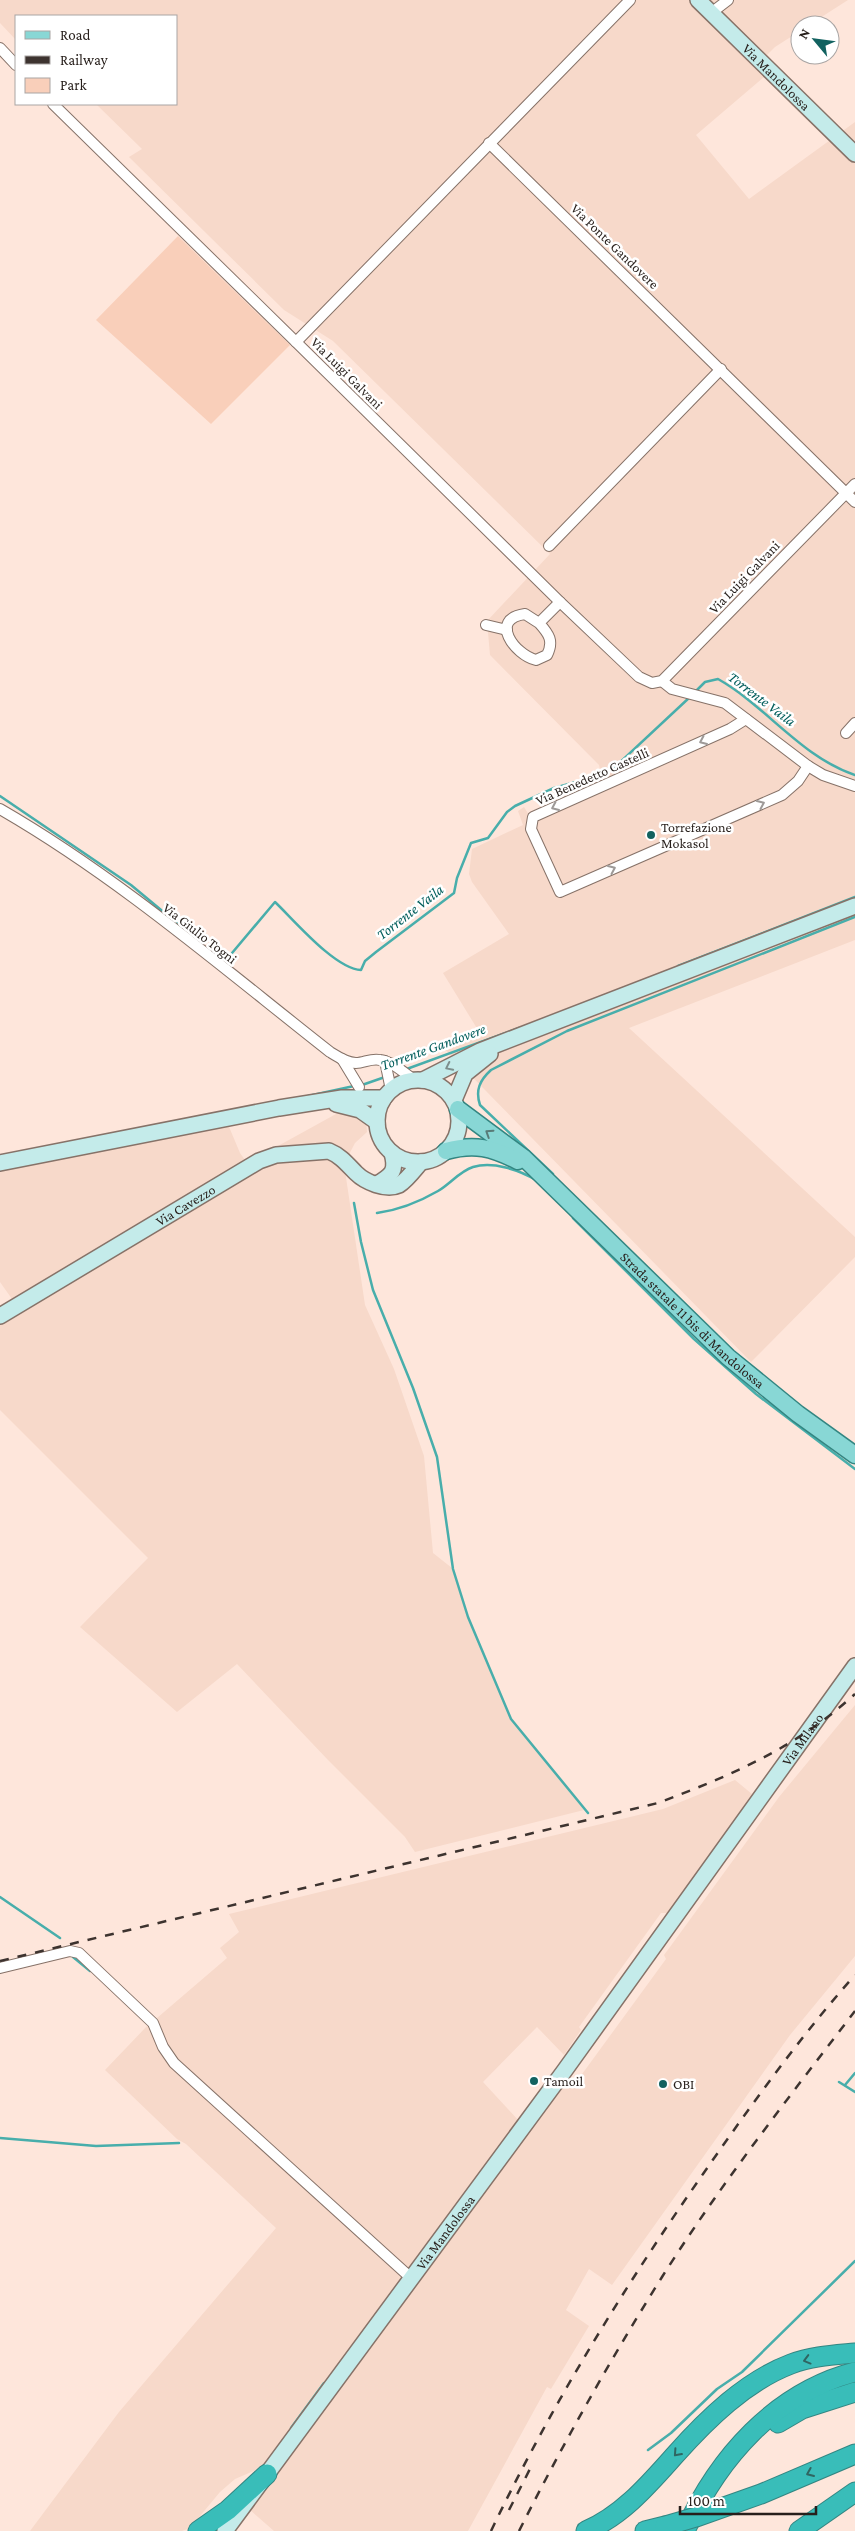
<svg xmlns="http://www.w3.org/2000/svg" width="855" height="2531" viewBox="0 0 855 2531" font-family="'Crimson Pro',serif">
	<rect width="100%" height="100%" fill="#fee6db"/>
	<!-- built -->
	<g fill="#f7d9ca">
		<polygon points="0,0 848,0 809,25 800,25 800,31 775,47 767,55 777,66 696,135 749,199 855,122 855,940 629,1028 855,1237 855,1257 751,1362 439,1043 478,1030 443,973 509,934 472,882 469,874 472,849 523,825 518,811 524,807 529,815 603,782 599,765 490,655 487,621 550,554 333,341 284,310 129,157 142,149 96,104 176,104 176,16 16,16 16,40 0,23"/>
		<polygon points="345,1109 366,1119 367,1132 355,1143 344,1164 365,1305 394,1369 424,1456 433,1553 452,1568 468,1617 511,1719 584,1810 415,1852 405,1837 328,1760 237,1664 177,1712 80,1627 148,1558 0,1410 0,1320 19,1309 0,1282 0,1165 227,1122 240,1153 247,1163"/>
		<polygon points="855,1705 855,1956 790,2035 612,2285 589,2269 566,2310 589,2326 551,2389 547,2387 468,2531 274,2531 249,2509 567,2075 577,2081 666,1959 664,1955 670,1947 779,1797"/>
		<polygon points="735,1780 752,1794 668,1913 661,1913 579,2027 581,2030 564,2055 537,2027 483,2082 519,2121 409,2271 181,2063 168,2047 157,2018 227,1958 220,1948 239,1932 229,1914 663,1809"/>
		<polygon points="148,2025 162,2054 404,2277 265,2466 235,2479 220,2492 190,2528 182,2531 30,2531 119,2412 276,2228 186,2144 177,2139 105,2070"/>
	</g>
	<!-- green -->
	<polygon fill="#f9cfba" points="178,236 290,345 211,424 96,320"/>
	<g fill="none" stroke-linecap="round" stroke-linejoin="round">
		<!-- stream -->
		<g stroke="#48aeab" stroke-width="2.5">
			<path d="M 695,692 L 705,682 L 718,679 C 766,706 801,757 855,775"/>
			<polyline points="0,796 131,885 202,944"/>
			<path d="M 220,959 L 227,959 L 275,902 C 294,920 335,969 361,970 L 365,961 L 376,952 L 454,893 L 457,878 L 471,843 L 488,838 L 507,812 L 515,806 L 554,788 L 594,777 L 615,767 L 690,697"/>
			<polyline points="678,966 855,897"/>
			<polyline points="404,1070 519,1028"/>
			<polyline points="362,1085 385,1077"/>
			<polyline points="308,1096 354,1086"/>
			<path d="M 553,1174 L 480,1105 C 475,1090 480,1080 491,1070 L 567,1031 L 855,917"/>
			<polyline points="354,1203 361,1242 373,1290 413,1388 437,1457 453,1569 468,1617 511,1719 588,1813"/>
			<path d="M 377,1213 C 399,1210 419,1202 438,1191 C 450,1184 460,1171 473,1167 C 493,1161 519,1170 536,1180"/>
			<polyline points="573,1218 694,1339 756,1394 855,1469"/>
			<polyline points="0,1897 60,1938"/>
			<polyline points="73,1957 90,1971"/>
			<polyline points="839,2082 855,2092"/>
			<polyline points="845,2085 855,2073"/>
			<polyline points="0,2138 96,2146 179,2143"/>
			<polyline points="291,2428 324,2383"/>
			<polyline points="648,2450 671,2433 717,2389 742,2372 855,2261"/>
		</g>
		<defs>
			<g id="street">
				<polyline points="630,0 296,342 560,602 639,677 652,683 662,681 855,484"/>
				<polyline points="711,13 728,0"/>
				<polyline points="0,48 16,65"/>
				<polyline points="53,104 296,342"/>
				<polyline points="489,143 855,502"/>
				<polyline points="549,546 721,369"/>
				<path d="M 539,623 C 549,634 554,641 547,655 L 536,660 C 515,655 488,619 525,614 L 539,623 L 560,602"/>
				<polyline points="486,625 507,630"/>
				<polyline points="662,681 672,689 725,703 808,766 823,775 855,786"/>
				<polyline points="746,719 730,729 533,817 531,829 560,892 782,795 798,781 808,766"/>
				<polyline points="846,733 855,723"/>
				<path d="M 0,809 C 118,877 223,968 330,1052 C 338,1057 347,1063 356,1063 C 364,1063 371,1058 380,1060 C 393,1062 403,1072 414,1080"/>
				<polyline points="342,1059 359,1087"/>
				<polyline points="385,1061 391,1090"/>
				<polyline points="0,1968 70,1951 79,1953 153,2023 163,2047 174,2063 411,2278"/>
			</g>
			<g id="secondary">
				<path id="s1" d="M 698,0 L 855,154"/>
				<circle cx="418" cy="1121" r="41"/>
				<polyline points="423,1080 480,1051 855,906"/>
				<polyline points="454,1100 465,1074 490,1054"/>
				<polyline points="336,1104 360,1110 377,1122"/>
				<polyline points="0,1163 279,1108 342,1098 384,1098"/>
				<path d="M 377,1184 C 392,1175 397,1171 392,1153"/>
				<path id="s2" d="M 0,1316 L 259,1161 L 276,1155 L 329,1151 C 341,1156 347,1164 356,1173 C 365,1182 386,1191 399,1185 C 407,1180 415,1169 421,1162"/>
				<path id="s3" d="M 225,2531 L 565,2070 L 855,1666"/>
			</g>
			<g id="primary">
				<path id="s4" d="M 458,1109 L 524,1158 L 728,1357 L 798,1414 L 855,1455"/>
				<path d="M 446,1151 C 475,1143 492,1148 518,1161"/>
			</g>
			<g id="highway">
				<polyline points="778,2423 802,2409 855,2392"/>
				<polyline points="696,2517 761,2494 855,2454"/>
				<polyline points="198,2531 228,2510 267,2474"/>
				<path d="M 586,2531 C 623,2515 649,2484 675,2455 C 707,2419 746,2381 791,2364 C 812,2356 834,2355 855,2353"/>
				<polyline points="645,2531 665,2526"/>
				<path d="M 685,2531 C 718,2458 775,2393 855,2372"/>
				<polyline points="799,2531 855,2492"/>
			</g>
		</defs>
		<!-- street casing -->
		<use href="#street" stroke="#867268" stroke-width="12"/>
		<!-- secondary casing -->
		<use href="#secondary" stroke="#867268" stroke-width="18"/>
		<!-- primary casing -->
		<use href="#primary" stroke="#338682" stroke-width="19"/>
		<!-- highway casing -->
		<use href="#highway" stroke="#338682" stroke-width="21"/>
		<!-- street -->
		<use href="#street" stroke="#fff" stroke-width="10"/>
		<!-- secondary -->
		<use href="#secondary" stroke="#c4ebea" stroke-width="15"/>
		<!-- primary -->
		<use href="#primary" stroke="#88d7d5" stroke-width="16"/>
		<!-- highway -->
		<use href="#highway" stroke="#39bdb9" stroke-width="19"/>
		<!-- rail -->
		<g stroke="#3d332f" stroke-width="2.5" stroke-dasharray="9 9" stroke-linecap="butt">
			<path d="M 0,1961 L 658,1803 C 732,1775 796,1748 855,1694"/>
			<polyline points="509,2510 532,2465"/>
			<path d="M 491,2531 C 551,2406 624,2287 703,2174 C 751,2105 800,2037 855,1975"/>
			<path d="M 519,2531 C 563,2444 610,2360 662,2277 C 720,2185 789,2097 855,2011"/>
		</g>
		<defs>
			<polyline id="highway-bridge" points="665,2526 696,2517"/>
		</defs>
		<!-- highway-bridge casing -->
		<use href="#highway-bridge" stroke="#338682" stroke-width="21" stroke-linecap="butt"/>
		<!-- highway-bridge -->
		<use href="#highway-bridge" stroke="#39bdb9" stroke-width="19"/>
	</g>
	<!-- one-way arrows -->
	<defs><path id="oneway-chevron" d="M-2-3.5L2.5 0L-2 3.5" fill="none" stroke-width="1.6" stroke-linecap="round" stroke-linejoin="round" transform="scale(1.25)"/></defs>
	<g stroke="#9e9a98">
		<use href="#oneway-chevron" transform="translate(703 741) rotate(156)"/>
		<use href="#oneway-chevron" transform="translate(761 804) rotate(-24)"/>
		<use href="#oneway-chevron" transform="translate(555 807) rotate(156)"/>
		<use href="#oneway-chevron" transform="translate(612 869) rotate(-24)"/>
	</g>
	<use stroke="#7d8f8d" href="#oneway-chevron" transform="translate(449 1067) rotate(154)"/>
	<use stroke="#587b78" href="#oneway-chevron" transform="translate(489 1133) rotate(-147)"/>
	<g stroke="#2f6662">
		<use href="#oneway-chevron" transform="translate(807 2360) rotate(165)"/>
		<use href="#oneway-chevron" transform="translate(677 2453) rotate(132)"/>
		<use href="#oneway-chevron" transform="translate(810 2473) rotate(157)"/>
	</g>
	<!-- markers -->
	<g fill="#126260" stroke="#fff" stroke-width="2">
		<circle cx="651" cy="835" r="5"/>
		<circle cx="534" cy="2081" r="5"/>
		<circle cx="663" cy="2084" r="5"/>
	</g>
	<g text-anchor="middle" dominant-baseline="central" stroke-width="5" stroke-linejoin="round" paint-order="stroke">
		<!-- street labels -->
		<g font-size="14" fill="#271f1b" stroke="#fff">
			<text stroke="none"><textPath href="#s1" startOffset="110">Via Mandolossa</textPath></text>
			<text transform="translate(615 246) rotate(44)">Via Ponte Gandovere</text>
			<text transform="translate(347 373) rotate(45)">Via Luigi Galvani</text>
			<text transform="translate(744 577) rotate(-46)">Via Luigi Galvani</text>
			<text transform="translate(592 776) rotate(-24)">Via Benedetto Castelli</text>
			<text transform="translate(200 933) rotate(38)">Via Giulio Togni</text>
			<text stroke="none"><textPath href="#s2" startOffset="216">Via Cavezzo</textPath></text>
			<text stroke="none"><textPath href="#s4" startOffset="316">Strada statale 11 bis di Mandolossa</textPath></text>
			<text stroke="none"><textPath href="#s3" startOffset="980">Via Milano</textPath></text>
			<text stroke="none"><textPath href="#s3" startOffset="371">Via Mandolossa</textPath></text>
		</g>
		<!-- poi labels -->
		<g font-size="14" fill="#271f1b" stroke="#fff" text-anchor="start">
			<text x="661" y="827">Torrefazione<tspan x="661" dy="16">Mokasol</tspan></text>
			<text x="544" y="2081">Tamoil</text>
			<text x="673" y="2084">OBI</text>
		</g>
		<!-- water labels -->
		<g font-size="15" font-style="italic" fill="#005d5b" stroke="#fff">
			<text transform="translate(762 699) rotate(37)">Torrente Vaila</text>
			<text transform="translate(410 912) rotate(-38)">Torrente Vaila</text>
			<text transform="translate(433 1047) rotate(-20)">Torrente Gandovere</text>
		</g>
	</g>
	<!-- legend -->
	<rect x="15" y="15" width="162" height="90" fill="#ffffff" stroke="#a9a5a4"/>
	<rect x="25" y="31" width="25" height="8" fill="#88d7d5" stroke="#a9a5a4"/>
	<text x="60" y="40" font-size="15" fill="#271f1b">Road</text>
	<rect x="25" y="56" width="25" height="8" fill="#3d332f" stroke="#a9a5a4"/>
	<text x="60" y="65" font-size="15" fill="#271f1b">Railway</text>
	<rect x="25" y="78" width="25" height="15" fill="#f9cfba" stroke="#a9a5a4"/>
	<text x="60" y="90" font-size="15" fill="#271f1b">Park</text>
	<!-- north arrow -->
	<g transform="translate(815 40) rotate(299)"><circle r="24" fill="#ffffff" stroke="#a9a5a4"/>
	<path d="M0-4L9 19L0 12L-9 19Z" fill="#126260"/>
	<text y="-8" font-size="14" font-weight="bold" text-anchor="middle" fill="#271f1b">N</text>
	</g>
	<!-- scale -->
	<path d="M680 2506v8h136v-8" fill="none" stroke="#271f1b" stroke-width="2.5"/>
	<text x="688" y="2506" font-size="15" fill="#271f1b" stroke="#ffffff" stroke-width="4" paint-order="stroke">100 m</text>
</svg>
